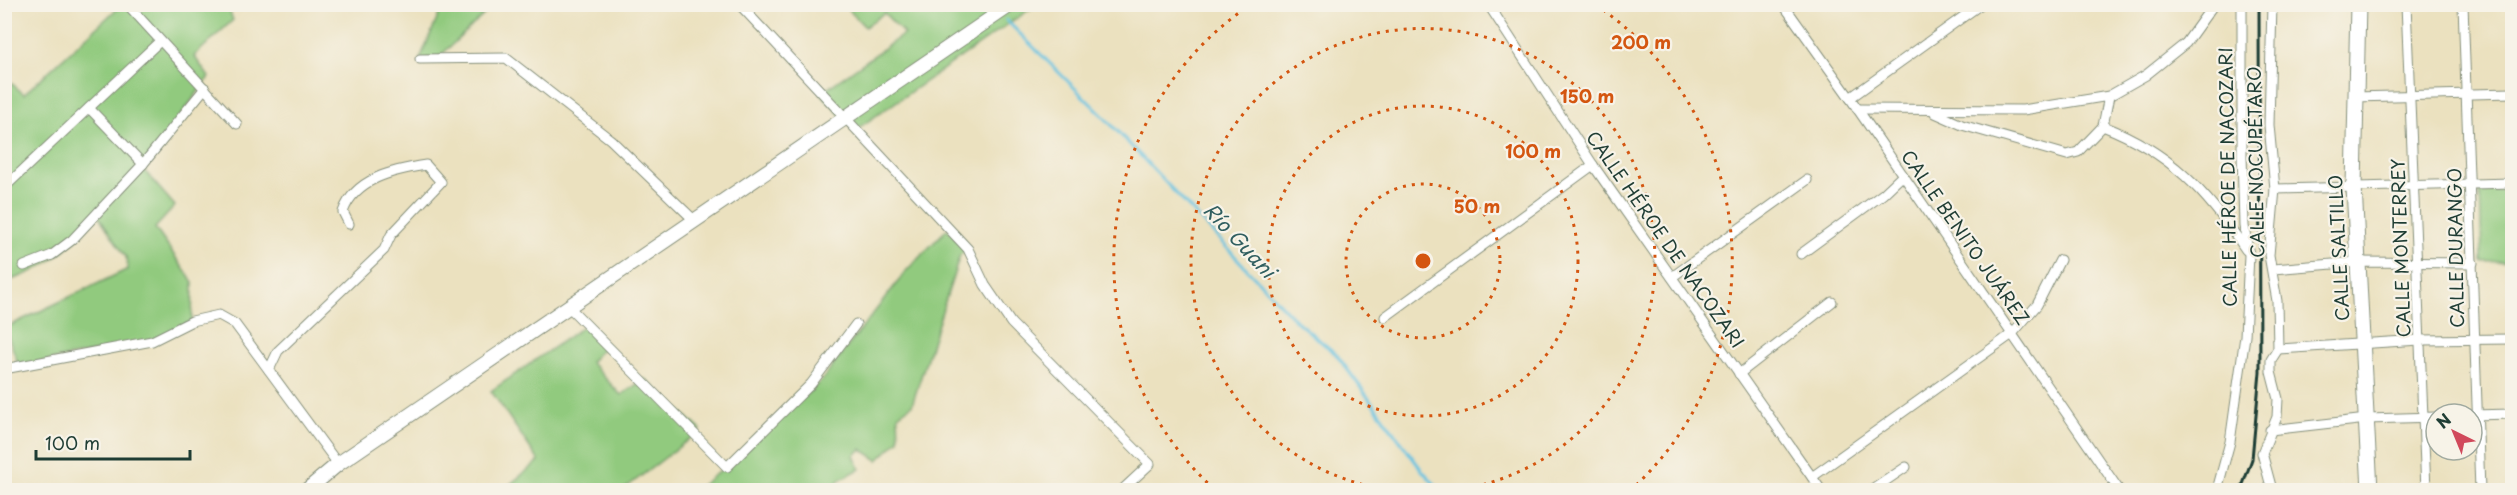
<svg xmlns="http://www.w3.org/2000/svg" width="2517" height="495" viewBox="0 0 2517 495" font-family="'Playpen Sans',sans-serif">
	<rect width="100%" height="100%" fill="#f7f3e8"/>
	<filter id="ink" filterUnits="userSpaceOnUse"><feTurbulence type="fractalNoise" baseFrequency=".0167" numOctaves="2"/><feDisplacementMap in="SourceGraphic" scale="12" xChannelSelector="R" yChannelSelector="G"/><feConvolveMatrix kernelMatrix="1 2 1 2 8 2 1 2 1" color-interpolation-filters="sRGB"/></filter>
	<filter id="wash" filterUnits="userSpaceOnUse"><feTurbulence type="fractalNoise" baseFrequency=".008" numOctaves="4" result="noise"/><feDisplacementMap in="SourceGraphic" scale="24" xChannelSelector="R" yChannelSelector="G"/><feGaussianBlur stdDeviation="1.35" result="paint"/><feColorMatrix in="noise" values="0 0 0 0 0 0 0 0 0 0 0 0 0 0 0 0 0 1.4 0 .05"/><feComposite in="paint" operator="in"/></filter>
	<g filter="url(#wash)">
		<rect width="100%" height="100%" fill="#ebe1bf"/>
		<!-- green -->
		<g fill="#91ca7e" stroke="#588459" stroke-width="1.5">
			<path d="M 121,5 L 227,5 L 233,20 L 194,56 L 209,77 L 142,168 L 175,206 L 155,228 L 193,282 L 192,321 L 152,341 L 19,366 L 5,328 L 128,269 L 126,257 L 98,215 C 69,249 48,269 5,282 L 4,77 L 24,94 Z"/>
			<polygon points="443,5 494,5 438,58 420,59"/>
			<polygon points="844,5 1036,5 854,131 821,93 904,34 884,13 865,27"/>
			<polygon points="2512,190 2512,261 2482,262 2480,191"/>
			<polygon points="947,229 968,249 960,255 912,405 898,415 899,440 878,460 861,449 854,456 860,469 839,480 832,490 695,490 733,461 821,381 907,270"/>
			<polygon points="587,324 605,346 590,362 621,395 645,379 701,430 623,490 503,490 539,461 491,391"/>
		</g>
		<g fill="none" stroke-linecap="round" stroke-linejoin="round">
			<!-- stream -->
			<polyline stroke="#63c2e1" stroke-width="3" points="1006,20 1104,117 1295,320 1336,354 1421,469 1440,490"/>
		</g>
	</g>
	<g filter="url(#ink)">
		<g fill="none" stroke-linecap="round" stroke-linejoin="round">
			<defs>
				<g id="minor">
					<polyline points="127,4 237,124"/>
					<polyline points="739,4 968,249 985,285 1011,323 1150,464 1122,490"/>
					<polyline points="1488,4 1593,165 1821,490"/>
					<polyline points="1783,4 1850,98 2119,490"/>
					<polyline points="2406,4 2426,490"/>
					<polyline points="2463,4 2480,490"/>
					<polyline points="420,59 506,58 611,140 695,221"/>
					<polyline points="2354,97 2512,93"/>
					<polyline points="1850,98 1981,4"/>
					<polyline points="89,108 143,164"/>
					<polyline points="1857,109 2023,110 2109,96 2146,75 2186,43 2214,4"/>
					<polyline points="1935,113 1962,125 2067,155 2078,152 2103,126"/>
					<path d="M 2103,126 C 2170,152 2207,192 2246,250"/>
					<polyline points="2103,126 2109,96"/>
					<polyline points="7,185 160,41"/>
					<polyline points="2275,189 2512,183"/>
					<polyline points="1801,254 1883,194 1903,175"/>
					<polyline points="24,266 52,255 72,240 143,164 205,88"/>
					<polyline points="2273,269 2357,262 2473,263"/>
					<polyline points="1672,277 1807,180"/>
					<polyline points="569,307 727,467 811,384 856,324"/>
					<polyline points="1385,317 1593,165"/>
					<polyline points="2278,349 2420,340 2512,339"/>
					<polyline points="4,369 152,341 192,321 219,315 235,324 338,464"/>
					<path d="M 269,370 L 278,351 L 384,250 L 391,235 L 441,182 L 426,165 C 394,170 355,178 343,212 L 349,224"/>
					<polyline points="1739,374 1832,302"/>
					<polyline points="2472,415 2512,414"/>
					<polyline points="2270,430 2367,419 2436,417"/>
					<polyline points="1812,477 2012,334 2037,305 2060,260"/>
					<polyline points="1872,490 1906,467"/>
					<polyline points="2217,490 2230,442 2245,336 2249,255 2244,226 2242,154 2242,4"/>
					<polyline points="2272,490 2262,453 2277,417 2278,399 2271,372 2271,360 2278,349 2277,301 2269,255 2275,189 2269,125 2272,4"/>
				</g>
				<polyline id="secondary" points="307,490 338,464 1012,4"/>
				<polyline id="primary" points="2358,4 2354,187 2370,490"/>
			</defs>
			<!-- minor casing -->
			<use href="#minor" stroke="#858f7a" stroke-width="11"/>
			<!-- secondary casing -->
			<use href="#secondary" stroke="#858f7a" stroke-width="16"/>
			<!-- primary casing -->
			<use href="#primary" stroke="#858f7a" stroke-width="17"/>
			<!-- minor -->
			<use href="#minor" stroke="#fff" stroke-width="9"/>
			<!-- secondary -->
			<use href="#secondary" stroke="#fff" stroke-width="14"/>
			<!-- primary -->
			<use href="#primary" stroke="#fff" stroke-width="15"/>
			<!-- rail -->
			<polyline stroke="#1f3d34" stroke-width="3" points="2241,490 2252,459 2260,372 2259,4"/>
		</g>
	</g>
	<!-- distance rings -->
	<g fill="none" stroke="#d45610" stroke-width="3" stroke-dasharray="3 6">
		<circle cx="1423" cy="261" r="77"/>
		<circle cx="1423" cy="261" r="155"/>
		<path d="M1389 490A232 232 0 1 1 1457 490"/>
		<path d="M1214 489A309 309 0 0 1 1250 5M1596 5A309 309 0 0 1 1632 489"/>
	</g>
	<g text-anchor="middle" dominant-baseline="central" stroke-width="4.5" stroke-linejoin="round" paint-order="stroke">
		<!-- street labels -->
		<g font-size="18" fill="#1f3d34" stroke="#f7f3e8">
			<text transform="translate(2255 162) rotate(-91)">CALLE NOCUPÉTARO</text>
			<text transform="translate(2227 177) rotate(-91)">CALLE HÉROE DE NACOZARI</text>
			<text transform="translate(1966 237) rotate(55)">CALLE BENITO JUÁREZ</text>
			<text transform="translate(1666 239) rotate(55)">CALLE HÉROE DE NACOZARI</text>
			<text transform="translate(2338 248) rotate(-93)">CALLE SALTILLO</text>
			<text transform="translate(2400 248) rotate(-92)">CALLE MONTERREY</text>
			<text transform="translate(2455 248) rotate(-91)">CALLE DURANGO</text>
		</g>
		<!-- water labels -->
		<g font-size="20" font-style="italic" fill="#305e5f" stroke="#f7f3e8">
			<text transform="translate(1240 240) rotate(47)">Río Guani</text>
		</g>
	</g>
	<circle cx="1423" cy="261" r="9" fill="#d45610" stroke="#f7f3e8" stroke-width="3"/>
	<g font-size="18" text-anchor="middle" font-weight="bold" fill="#d45610" stroke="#f7f3e8" stroke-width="4.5" stroke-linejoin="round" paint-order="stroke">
		<text x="1641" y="49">200 m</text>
		<text x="1587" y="103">150 m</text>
		<text x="1533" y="158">100 m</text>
		<text x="1477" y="213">50 m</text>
	</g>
	<!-- margin -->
	<rect width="2517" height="495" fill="none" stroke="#f7f3e8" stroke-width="24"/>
	<!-- north arrow -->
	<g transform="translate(2454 432) rotate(317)"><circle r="28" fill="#f7f3e8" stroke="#a1aaa0" stroke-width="1.5"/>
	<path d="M0-4.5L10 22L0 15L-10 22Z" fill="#d1495b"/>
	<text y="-9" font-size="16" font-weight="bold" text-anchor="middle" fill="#1f3d34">N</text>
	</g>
	<!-- scale -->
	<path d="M36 450v9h154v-9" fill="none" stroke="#1f3d34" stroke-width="3"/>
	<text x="45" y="450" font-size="18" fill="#1f3d34" stroke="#f7f3e8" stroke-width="4.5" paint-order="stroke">100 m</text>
</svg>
